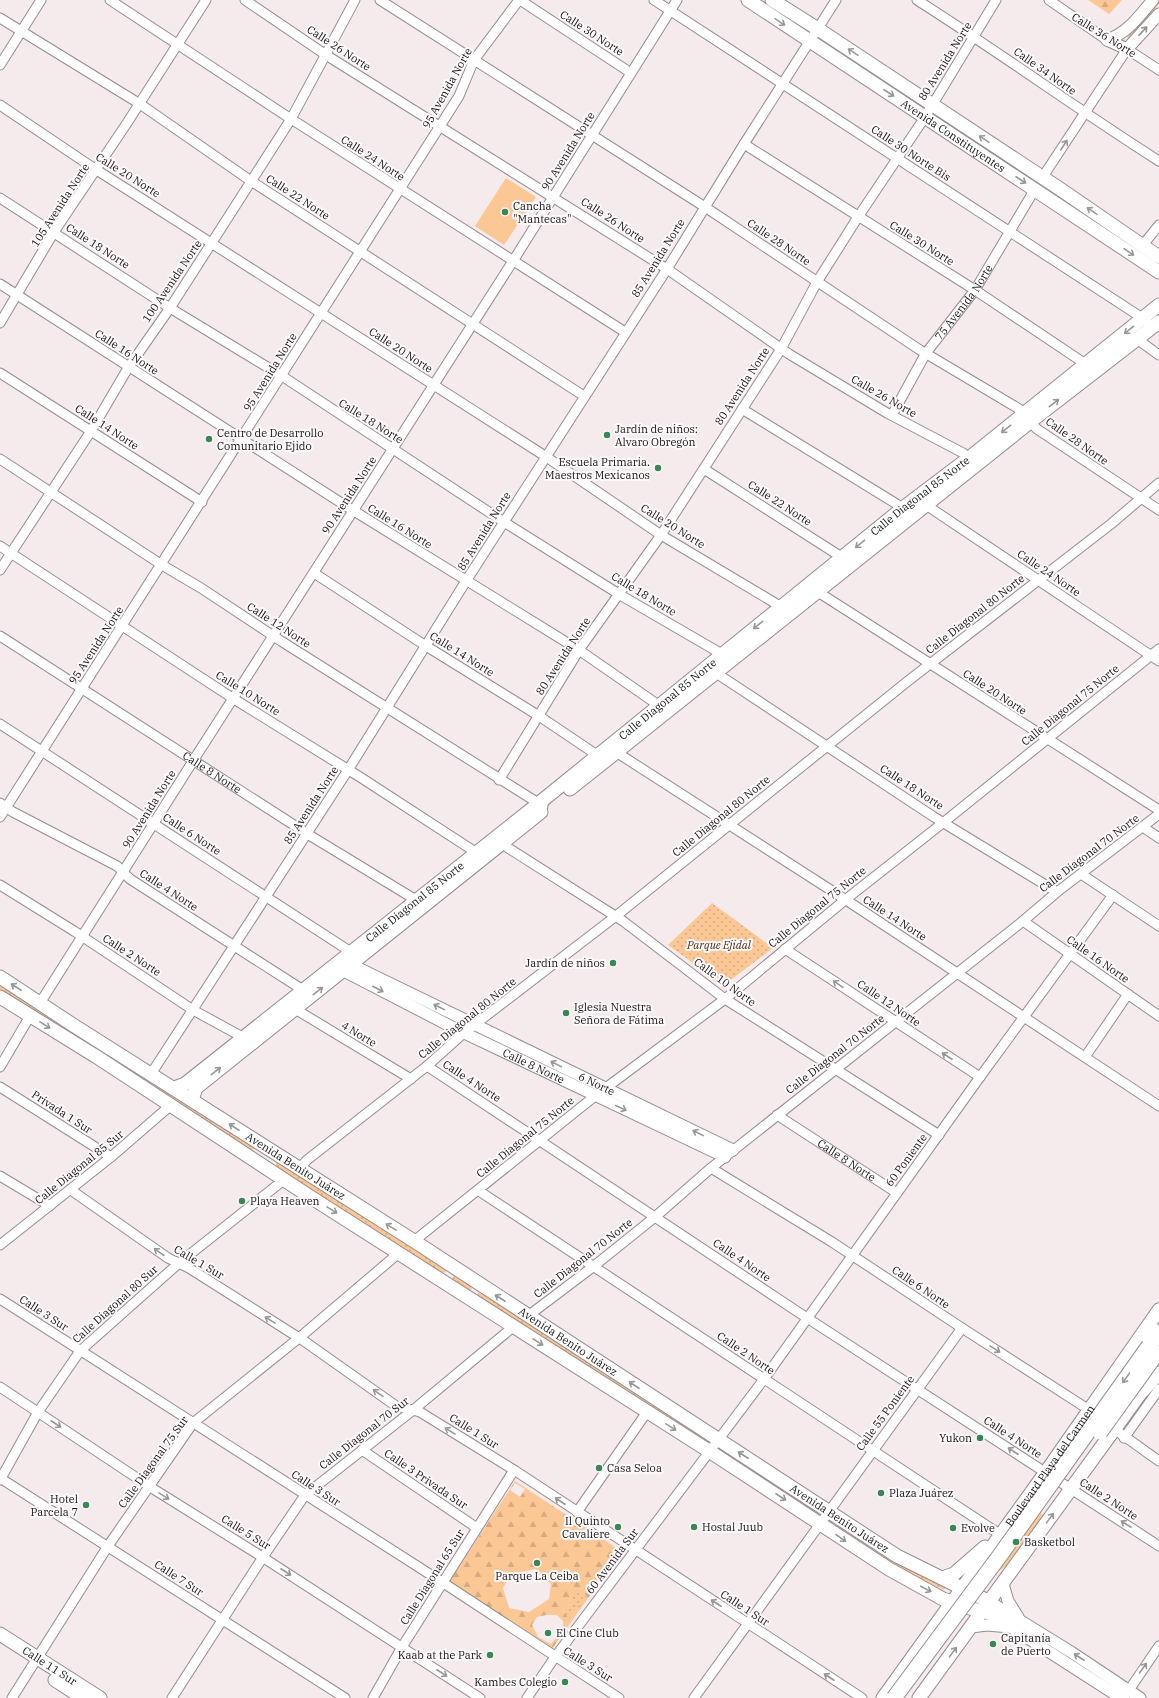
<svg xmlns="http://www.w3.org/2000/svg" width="1159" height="1698" viewBox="0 0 1159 1698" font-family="'IBM Plex Serif',serif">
	<defs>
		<pattern id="grass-dots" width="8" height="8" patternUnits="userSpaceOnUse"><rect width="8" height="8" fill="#fbc795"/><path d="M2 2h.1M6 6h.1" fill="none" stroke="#d7aa80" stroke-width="1.8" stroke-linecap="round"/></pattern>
		<pattern id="forest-firs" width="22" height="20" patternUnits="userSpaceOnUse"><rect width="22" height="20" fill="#fbc795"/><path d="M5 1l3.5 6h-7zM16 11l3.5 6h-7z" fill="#d7aa80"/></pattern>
	</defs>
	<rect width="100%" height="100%" fill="#f5eaec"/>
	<!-- grass -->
	<g fill="url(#grass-dots)">
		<polygon points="1159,2 1159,4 1129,38 1127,37"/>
		<polygon points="820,38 823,38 924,105 924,108 921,108 820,42"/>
		<polygon points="934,112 1034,180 1030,180 932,115 932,113"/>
		<polygon points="712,903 773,948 724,985 668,945"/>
		<polygon points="0,983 72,1030 72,1033 67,1034 0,991"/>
		<polygon points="100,1050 104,1050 254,1146 255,1149 250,1150 101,1054"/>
		<polygon points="276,1163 280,1163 445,1268 446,1272 442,1273 276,1167"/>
		<polygon points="454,1274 472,1286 471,1290 468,1290 451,1278 453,1278"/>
		<polygon points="478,1293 483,1294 707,1438 709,1439 708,1442 704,1442 478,1297"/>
		<polygon points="718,1447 819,1509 819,1513 816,1514 717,1451"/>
		<polygon points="839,1524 947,1586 944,1590 892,1565 835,1528"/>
		<polygon points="578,1591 586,1591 589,1593 569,1619 563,1610 570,1604 571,1597"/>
	</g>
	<!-- forest -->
	<g fill="url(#forest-firs)" fill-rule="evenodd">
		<polygon points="1088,0 1122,0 1109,14"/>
		<path d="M 515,1481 L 615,1547 L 617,1557 L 552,1649 L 449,1582 ZM 515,1483 L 525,1489 L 520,1497 L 510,1490 ZM 536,1569 L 551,1584 L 549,1599 L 529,1612 L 509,1608 L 503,1588 L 511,1574 ZM 578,1591 L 581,1592 L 586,1591 L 589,1592 L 569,1619 L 563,1610 L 570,1604 L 571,1597 L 577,1595 ZM 546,1615 L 557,1615 L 563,1621 L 563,1629 L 551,1644 L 538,1637 L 532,1625 L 537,1617 Z"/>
	</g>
	<!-- garden -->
	<g fill="#fbc795">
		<polygon points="506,178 536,197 504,245 475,226"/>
		<polygon points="1030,1506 1045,1516 1013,1561 999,1571 993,1567"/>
	</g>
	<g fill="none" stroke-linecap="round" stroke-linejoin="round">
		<defs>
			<g id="minor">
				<polyline points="110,0 288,117 625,332"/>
				<polyline points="245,0 326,55 667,269 789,354 887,413 963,453 969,458"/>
				<polyline points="380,0 705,207 920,350 1026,413 1030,422 1037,429 1159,510"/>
				<polyline points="520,0 631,73"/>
				<polyline points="654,0 1147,321"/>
				<path d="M 917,0 C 999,52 1077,109 1159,161"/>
				<polyline points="1049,0 1107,40"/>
				<polyline points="0,18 140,104 251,181 584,396"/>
				<polyline points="0,65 41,0"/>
				<polyline points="0,105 92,167 545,456 661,535 785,609"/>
				<polyline points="744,144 975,290 1087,365"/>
				<polyline points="1042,178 1127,49 1159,70"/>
				<polyline points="0,198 170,308 282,376 504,522 622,596 727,657"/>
				<polyline points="1142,246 1159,225"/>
				<polyline points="0,284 346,506 579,650 664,709"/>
				<polyline points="0,323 54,232 127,123 206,0"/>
				<polyline points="1137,339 1159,355"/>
				<polyline points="0,373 202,502"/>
				<polyline points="742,409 908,511"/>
				<path id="s1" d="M 892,415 L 926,353 L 975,290 L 1035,189"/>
				<polyline points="0,459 162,565 201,588 281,641 543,806"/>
				<polyline points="704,469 843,558"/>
				<polyline points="926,505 1159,661"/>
				<polyline points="0,546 234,699 360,777 480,855"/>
				<polyline points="0,570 91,431 128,368 170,308 291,119 355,0"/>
				<polyline points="314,573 426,646 539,716 597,755"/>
				<polyline points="818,592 1159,810"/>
				<path id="s2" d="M 0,636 L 314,838 L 421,903"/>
				<polyline points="716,673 934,817 1057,892"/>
				<polyline points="0,724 351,952"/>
				<polyline points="616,752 840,896 1159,1106"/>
				<polyline points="499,780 579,650 661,535 781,349 817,282 858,217 925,117 996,0"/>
				<polyline points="0,803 13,812 117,866 130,879 303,990"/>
				<polyline points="0,817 440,126 459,96 474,60 519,0"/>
				<polyline points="1143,827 1159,838"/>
				<polyline points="502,844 623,921 725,999 939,1135"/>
				<polyline points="1081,874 1159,926"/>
				<polyline points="0,885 74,931 193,1010 248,1040"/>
				<polyline points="1023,921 1159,1016"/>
				<polyline points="785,949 980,1077"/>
				<polyline points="40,1003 193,761 513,261 677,0"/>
				<polyline points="295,1009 411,1079"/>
				<polyline points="1085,1057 1128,994"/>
				<polyline points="427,1066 801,1314 1159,1546"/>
				<polyline points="0,1067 30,1016"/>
				<polyline points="151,1074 348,770 466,581 667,269 744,144 836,0"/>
				<polyline points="0,1087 111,1157"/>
				<path id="s3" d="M 777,1115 L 897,1193"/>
				<polyline points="711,1168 832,1242 962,1328 1094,1413"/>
				<polyline points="299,1169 307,1160 427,1066 465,1032 616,916 908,681 1111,524 1159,483"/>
				<polyline points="0,1176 50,1206"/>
				<polyline points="71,1190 168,1258 189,1268 304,1341 396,1406 420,1412 514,1470 862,1698"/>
				<polyline points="479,1191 1001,1535"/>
				<polyline points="414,1241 595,1096 725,999 845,900 944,822 1159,649"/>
				<polyline points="0,1245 111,1157 171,1105"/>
				<polyline points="0,1299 442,1582 619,1698"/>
				<polyline points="528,1316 594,1266 655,1217 711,1168 1023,921 1057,892 1159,814"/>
				<polyline points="0,1387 155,1490 256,1553 480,1698"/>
				<polyline points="1110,1426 1159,1461"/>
				<polyline points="1124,1438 1159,1389"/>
				<polyline points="362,1450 477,1528"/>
				<polyline points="0,1478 345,1698"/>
				<polyline points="0,1480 38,1412 80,1351 179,1263 285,1179"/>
				<polyline points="577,1512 647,1412"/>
				<polyline points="1125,1696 1159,1646"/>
				<polyline points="12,1698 108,1546 193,1423 299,1338 400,1252"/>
				<polyline points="172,1698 263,1557 305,1495 412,1411 513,1327"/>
				<polyline points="373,1698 402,1647 514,1470"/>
				<polyline points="527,1698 555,1657 764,1379 980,1077 1113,895"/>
				<polyline points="694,1698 962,1328"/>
			</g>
			<g id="tertiary">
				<polyline points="1107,40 1127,49 1159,14"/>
				<path d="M 1107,40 C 1128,33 1139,16 1153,0"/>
				<path id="s4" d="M 352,965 L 733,1150"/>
				<path id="s5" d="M 344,971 L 456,1029 L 725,1157"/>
				<polyline points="1003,1584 1008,1601 1018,1617"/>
				<polyline points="990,1602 1071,1652 1140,1698"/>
				<polyline points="982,1612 992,1615 1121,1698"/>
				<polyline points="971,1627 987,1625 1010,1627"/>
			</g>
			<g id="secondary">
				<path id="s6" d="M 748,0 L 1159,272"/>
				<polyline points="772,0 818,29 1060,189 1159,257"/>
				<polyline points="570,789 1030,422 1159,322"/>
				<path id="s7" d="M 0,977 L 73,1025 L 414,1241 L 897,1556 L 990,1602"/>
				<polyline points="0,997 97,1057 312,1198 709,1451 889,1569 943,1599 982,1612"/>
				<path id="s8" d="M 174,1088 L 185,1084 L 538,804 L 903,508 L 969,458 L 1159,305"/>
				<polyline points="192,1100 196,1088 541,812"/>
				<polyline points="942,1578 954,1574 985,1547"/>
				<path id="s9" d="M 0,1634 L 100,1698"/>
				<polyline points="55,1680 83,1698"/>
				<path id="s10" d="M 883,1698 L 1046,1472 L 1159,1310"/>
				<polyline points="919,1698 1140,1394 1159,1373"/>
			</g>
			<polyline id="trunk" points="1149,1346 1159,1332"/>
		</defs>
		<!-- minor casing -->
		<use href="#minor" stroke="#978c8e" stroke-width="11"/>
		<!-- tertiary casing -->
		<use href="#tertiary" stroke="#978c8e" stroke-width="13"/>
		<!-- secondary casing -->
		<use href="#secondary" stroke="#978c8e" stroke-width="15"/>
		<!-- trunk casing -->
		<use href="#trunk" stroke="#978c8e" stroke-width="17"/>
		<!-- minor -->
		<use href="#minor" stroke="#fff" stroke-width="9"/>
		<!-- tertiary -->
		<use href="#tertiary" stroke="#fff" stroke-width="11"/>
		<!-- secondary -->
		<use href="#secondary" stroke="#fff" stroke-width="13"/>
		<!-- trunk -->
		<use href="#trunk" stroke="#fff" stroke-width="15"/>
		<defs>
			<g id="trunk-bridge">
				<polyline points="1100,1432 1157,1353"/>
				<polyline points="894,1698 1001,1554 1149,1346"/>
			</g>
		</defs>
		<!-- trunk-bridge casing -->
		<use href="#trunk-bridge" stroke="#978c8e" stroke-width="17" stroke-linecap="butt"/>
		<!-- trunk-bridge -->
		<use href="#trunk-bridge" stroke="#fff" stroke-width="15"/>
	</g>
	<!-- one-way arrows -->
	<defs><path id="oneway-shaft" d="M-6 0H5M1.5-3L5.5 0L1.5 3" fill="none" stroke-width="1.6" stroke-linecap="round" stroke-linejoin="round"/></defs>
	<g stroke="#989696">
		<use href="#oneway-shaft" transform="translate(780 22) rotate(34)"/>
		<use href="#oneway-shaft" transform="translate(1143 31) rotate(-47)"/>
		<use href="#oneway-shaft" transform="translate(853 52) rotate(-146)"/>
		<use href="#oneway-shaft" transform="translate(889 93) rotate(33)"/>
		<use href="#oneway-shaft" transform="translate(984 139) rotate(-146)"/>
		<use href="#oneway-shaft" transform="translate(1064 145) rotate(-57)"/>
		<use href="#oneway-shaft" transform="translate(1021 180) rotate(33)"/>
		<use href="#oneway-shaft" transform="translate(1092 211) rotate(-145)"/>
		<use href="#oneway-shaft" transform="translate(1129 252) rotate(34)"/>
		<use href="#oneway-shaft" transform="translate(1129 330) rotate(141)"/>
		<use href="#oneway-shaft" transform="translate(1054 403) rotate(-38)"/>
		<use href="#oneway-shaft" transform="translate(1006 429) rotate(141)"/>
		<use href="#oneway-shaft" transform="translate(860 544) rotate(140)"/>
		<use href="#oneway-shaft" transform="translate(758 625) rotate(142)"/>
		<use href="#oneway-shaft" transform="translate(838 984) rotate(-146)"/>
		<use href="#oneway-shaft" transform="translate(16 987) rotate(-147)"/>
		<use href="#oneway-shaft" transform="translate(378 989) rotate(27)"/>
		<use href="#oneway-shaft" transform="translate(318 991) rotate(-38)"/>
		<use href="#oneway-shaft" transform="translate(439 1007) rotate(-154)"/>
		<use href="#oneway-shaft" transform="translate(45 1025) rotate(32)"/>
		<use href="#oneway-shaft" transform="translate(947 1056) rotate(-147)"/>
		<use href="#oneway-shaft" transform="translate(556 1064) rotate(-154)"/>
		<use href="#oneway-shaft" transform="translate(216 1071) rotate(-38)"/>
		<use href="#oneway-shaft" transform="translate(621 1108) rotate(25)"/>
		<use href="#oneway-shaft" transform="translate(234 1127) rotate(-147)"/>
		<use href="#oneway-shaft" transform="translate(698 1133) rotate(-154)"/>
		<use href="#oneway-shaft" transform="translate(332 1210) rotate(32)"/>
		<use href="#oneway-shaft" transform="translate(391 1227) rotate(-148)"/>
		<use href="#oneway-shaft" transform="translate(159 1252) rotate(-145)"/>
		<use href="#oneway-shaft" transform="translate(500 1298) rotate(-147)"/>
		<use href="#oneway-shaft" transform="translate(270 1320) rotate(-148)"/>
		<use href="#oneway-shaft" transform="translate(538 1342) rotate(32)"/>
		<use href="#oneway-shaft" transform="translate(995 1349) rotate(32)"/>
		<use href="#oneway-shaft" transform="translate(1126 1378) rotate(125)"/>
		<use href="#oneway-shaft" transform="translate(634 1385) rotate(-147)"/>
		<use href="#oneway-shaft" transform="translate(378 1393) rotate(-145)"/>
		<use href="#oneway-shaft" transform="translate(56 1424) rotate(33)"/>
		<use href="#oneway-shaft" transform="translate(671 1427) rotate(32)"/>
		<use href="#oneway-shaft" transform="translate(450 1431) rotate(-148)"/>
		<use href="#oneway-shaft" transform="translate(1013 1451) rotate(-147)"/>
		<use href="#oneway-shaft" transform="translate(743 1455) rotate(-147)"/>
		<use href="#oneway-shaft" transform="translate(164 1496) rotate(32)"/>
		<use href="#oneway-shaft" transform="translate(781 1497) rotate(33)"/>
		<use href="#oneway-shaft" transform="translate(560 1501) rotate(-147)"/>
		<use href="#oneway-shaft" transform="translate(1050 1518) rotate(-54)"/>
		<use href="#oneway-shaft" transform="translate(1126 1524) rotate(-147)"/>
		<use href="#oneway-shaft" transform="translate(841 1538) rotate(35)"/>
		<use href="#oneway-shaft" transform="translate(286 1572) rotate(33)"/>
		<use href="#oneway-shaft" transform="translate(926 1589) rotate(28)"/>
		<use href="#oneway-shaft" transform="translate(716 1603) rotate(-147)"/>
		<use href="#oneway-shaft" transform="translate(953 1652) rotate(-54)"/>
		<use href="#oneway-shaft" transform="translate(1079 1657) rotate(-147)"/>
		<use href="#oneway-shaft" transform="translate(1143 1668) rotate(-54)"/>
		<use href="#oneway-shaft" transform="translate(442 1673) rotate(33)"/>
		<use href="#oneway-shaft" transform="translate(829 1677) rotate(-147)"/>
	</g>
	<!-- markers -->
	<g fill="#388757" stroke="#fef9fa" stroke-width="1.5">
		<circle cx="505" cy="212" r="4"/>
		<circle cx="607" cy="435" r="4"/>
		<circle cx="209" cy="439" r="4"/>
		<circle cx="658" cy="468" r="4"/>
		<circle cx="613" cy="963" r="4"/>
		<circle cx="566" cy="1013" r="4"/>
		<circle cx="242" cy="1201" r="4"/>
		<circle cx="980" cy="1438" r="4"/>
		<circle cx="599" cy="1468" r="4"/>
		<circle cx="881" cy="1493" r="4"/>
		<circle cx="86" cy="1505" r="4"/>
		<circle cx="618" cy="1527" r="4"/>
		<circle cx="694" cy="1527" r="4"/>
		<circle cx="953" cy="1528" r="4"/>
		<circle cx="1016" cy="1542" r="4"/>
		<circle cx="537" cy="1563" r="4"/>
		<circle cx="548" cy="1633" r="4"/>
		<circle cx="993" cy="1644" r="4"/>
		<circle cx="490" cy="1655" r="4"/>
		<circle cx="565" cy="1682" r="4"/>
	</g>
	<g text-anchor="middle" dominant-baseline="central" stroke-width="4" stroke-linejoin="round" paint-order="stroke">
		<!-- street labels -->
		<g font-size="11" fill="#191516" stroke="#fef9fa">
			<text transform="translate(592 33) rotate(33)">Calle 30 Norte</text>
			<text transform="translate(1104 35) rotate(32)">Calle 36 Norte</text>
			<text transform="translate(339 48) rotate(33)">Calle 26 Norte</text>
			<text transform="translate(945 61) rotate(-58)">80 Avenida Norte</text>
			<text transform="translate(1045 71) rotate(35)">Calle 34 Norte</text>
			<text transform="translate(447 88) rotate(-61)">95 Avenida Norte</text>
			<text stroke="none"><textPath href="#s6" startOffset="246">Avenida Constituyentes</textPath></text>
			<text transform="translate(568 151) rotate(-58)">90 Avenida Norte</text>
			<text transform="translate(911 153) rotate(33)">Calle 30 Norte Bis</text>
			<text transform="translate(373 158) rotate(33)">Calle 24 Norte</text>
			<text transform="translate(128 175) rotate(32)">Calle 20 Norte</text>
			<text transform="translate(298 197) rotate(33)">Calle 22 Norte</text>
			<text transform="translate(60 205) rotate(-57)">105 Avenida Norte</text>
			<text transform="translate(613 220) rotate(33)">Calle 26 Norte</text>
			<text transform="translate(779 242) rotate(34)">Calle 28 Norte</text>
			<text transform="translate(922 243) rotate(32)">Calle 30 Norte</text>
			<text transform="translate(98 246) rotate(33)">Calle 18 Norte</text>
			<text transform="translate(658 258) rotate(-58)">85 Avenida Norte</text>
			<text transform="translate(172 281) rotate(-56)">100 Avenida Norte</text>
			<text stroke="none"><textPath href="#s1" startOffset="134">75 Avenida Norte</textPath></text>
			<text transform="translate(401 350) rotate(33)">Calle 20 Norte</text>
			<text transform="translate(127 352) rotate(33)">Calle 16 Norte</text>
			<text transform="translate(270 372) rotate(-58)">95 Avenida Norte</text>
			<text transform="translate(742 386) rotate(-57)">80 Avenida Norte</text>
			<text transform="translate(884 396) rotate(30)">Calle 26 Norte</text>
			<text transform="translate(371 421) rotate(32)">Calle 18 Norte</text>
			<text transform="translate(107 427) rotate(33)">Calle 14 Norte</text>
			<text transform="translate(1077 441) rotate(35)">Calle 28 Norte</text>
			<text transform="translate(349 495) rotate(-57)">90 Avenida Norte</text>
			<text stroke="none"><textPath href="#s8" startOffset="953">Calle Diagonal 85 Norte</textPath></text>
			<text transform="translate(780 503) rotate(33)">Calle 22 Norte</text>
			<text transform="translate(400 526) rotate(32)">Calle 16 Norte</text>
			<text transform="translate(673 526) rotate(32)">Calle 20 Norte</text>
			<text transform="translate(484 531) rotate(-58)">85 Avenida Norte</text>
			<text transform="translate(1049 573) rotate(34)">Calle 24 Norte</text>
			<text transform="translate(644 594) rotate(31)">Calle 18 Norte</text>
			<text transform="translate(975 614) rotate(-38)">Calle Diagonal 80 Norte</text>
			<text transform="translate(279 625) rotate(33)">Calle 12 Norte</text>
			<text transform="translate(96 645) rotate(-57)">95 Avenida Norte</text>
			<text transform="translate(462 654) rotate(32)">Calle 14 Norte</text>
			<text transform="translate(563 656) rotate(-57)">80 Avenida Norte</text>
			<text transform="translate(995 692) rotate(33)">Calle 20 Norte</text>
			<text transform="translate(248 693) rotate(32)">Calle 10 Norte</text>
			<text stroke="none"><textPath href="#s8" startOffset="629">Calle Diagonal 85 Norte</textPath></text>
			<text transform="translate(1070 705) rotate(-39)">Calle Diagonal 75 Norte</text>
			<text stroke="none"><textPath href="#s2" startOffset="252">Calle 8 Norte</textPath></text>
			<text transform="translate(912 787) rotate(33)">Calle 18 Norte</text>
			<text transform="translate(311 805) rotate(-57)">85 Avenida Norte</text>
			<text transform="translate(149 809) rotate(-58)">90 Avenida Norte</text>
			<text transform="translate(721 816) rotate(-39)">Calle Diagonal 80 Norte</text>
			<text transform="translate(192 834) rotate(33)">Calle 6 Norte</text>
			<text transform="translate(1089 853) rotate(-37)">Calle Diagonal 70 Norte</text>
			<text transform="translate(169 890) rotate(33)">Calle 4 Norte</text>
			<text stroke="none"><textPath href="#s8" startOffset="305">Calle Diagonal 85 Norte</textPath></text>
			<text transform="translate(817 907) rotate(-39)">Calle Diagonal 75 Norte</text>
			<text transform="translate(895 918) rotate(33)">Calle 14 Norte</text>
			<text transform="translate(132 955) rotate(33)">Calle 2 Norte</text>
			<text transform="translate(1098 959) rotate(35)">Calle 16 Norte</text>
			<text transform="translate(725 982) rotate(36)">Calle 10 Norte</text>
			<text transform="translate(889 1003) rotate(34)">Calle 12 Norte</text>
			<text transform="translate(467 1018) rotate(-39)">Calle Diagonal 80 Norte</text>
			<text transform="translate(359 1034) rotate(31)">4 Norte</text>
			<text transform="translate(835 1054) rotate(-38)">Calle Diagonal 70 Norte</text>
			<text stroke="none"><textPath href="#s5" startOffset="212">Calle 8 Norte</textPath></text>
			<text transform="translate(472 1081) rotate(33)">Calle 4 Norte</text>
			<text stroke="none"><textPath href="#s4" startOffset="272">6 Norte</textPath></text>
			<text transform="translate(62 1112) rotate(33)">Privada 1 Sur</text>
			<text transform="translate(525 1137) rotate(-39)">Calle Diagonal 75 Norte</text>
			<text stroke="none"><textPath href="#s3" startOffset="83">Calle 8 Norte</textPath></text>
			<text transform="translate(906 1160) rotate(-54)">60 Poniente</text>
			<text stroke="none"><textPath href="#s7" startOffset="351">Avenida Benito Juárez</textPath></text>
			<text transform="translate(79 1167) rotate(-39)">Calle Diagonal 85 Sur</text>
			<text transform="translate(583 1258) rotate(-38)">Calle Diagonal 70 Norte</text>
			<text transform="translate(742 1260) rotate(34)">Calle 4 Norte</text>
			<text transform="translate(199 1262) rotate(30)">Calle 1 Sur</text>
			<text transform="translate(921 1287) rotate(34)">Calle 6 Norte</text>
			<text transform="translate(115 1304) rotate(-42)">Calle Diagonal 80 Sur</text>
			<text transform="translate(44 1313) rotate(33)">Calle 3 Sur</text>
			<text stroke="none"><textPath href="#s7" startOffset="675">Avenida Benito Juárez</textPath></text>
			<text transform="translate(746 1353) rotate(34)">Calle 2 Norte</text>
			<text transform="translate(885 1413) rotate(-54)">Calle 55 Poniente</text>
			<text transform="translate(474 1431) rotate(32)">Calle 1 Sur</text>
			<text transform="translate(364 1433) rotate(-38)">Calle Diagonal 70 Sur</text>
			<text transform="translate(1013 1437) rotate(33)">Calle 4 Norte</text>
			<text transform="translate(153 1462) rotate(-54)">Calle Diagonal 75 Sur</text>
			<text stroke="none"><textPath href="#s10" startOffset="286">Boulevard Playa del Carmen</textPath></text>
			<text transform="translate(426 1479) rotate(34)">Calle 3 Privada Sur</text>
			<text transform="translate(316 1488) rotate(33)">Calle 3 Sur</text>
			<text transform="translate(1109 1499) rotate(33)">Calle 2 Norte</text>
			<text stroke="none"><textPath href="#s7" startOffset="999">Avenida Benito Juárez</textPath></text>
			<text transform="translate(246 1532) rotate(32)">Calle 5 Sur</text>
			<text transform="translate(612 1561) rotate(-53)">60 Avenida Sur</text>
			<text transform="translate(432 1577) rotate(-58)">Calle Diagonal 65 Sur</text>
			<text transform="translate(179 1578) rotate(33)">Calle 7 Sur</text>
			<text transform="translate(745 1608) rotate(33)">Calle 1 Sur</text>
			<text transform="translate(588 1664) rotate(32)">Calle 3 Sur</text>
			<text stroke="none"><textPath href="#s9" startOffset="59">Calle 11 Sur</textPath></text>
		</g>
		<!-- poi labels -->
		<g font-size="11" fill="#191516" stroke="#fef9fa" text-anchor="start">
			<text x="513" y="206">Cancha<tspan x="513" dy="13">"Mantecas"</tspan></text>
			<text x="615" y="429">Jardín de niños:<tspan x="615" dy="13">Alvaro Obregón</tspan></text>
			<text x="217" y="433">Centro de Desarrollo<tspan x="217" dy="13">Comunitario Ejido</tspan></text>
			<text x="650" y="462" text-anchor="end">Escuela Primaria.<tspan x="650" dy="13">Maestros Mexicanos</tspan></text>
			<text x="605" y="963" text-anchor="end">Jardín de niños</text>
			<text x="574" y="1007">Iglesia Nuestra<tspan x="574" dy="13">Señora de Fátima</tspan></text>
			<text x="250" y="1201">Playa Heaven</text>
			<text x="972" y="1438" text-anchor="end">Yukon</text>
			<text x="607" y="1468">Casa Seloa</text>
			<text x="889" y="1493">Plaza Juárez</text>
			<text x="78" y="1499" text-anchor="end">Hotel<tspan x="78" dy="13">Parcela 7</tspan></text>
			<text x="610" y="1521" text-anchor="end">Il Quinto<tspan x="610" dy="13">Cavaliere</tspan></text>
			<text x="702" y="1527">Hostal Juub</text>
			<text x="961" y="1528">Evolve</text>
			<text x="1024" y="1542">Basketbol</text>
			<text x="537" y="1576" text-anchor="middle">Parque La Ceiba</text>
			<text x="556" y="1633">El Cine Club</text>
			<text x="1001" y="1638">Capitanía<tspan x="1001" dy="13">de Puerto</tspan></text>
			<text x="482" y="1655" text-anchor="end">Kaab at the Park</text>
			<text x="557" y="1682" text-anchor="end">Kambes Colegio</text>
		</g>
		<!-- park labels -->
		<g font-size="11" font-style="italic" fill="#492f15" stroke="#fef9fa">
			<text x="719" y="945">Parque Ejidal</text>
		</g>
	</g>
</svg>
